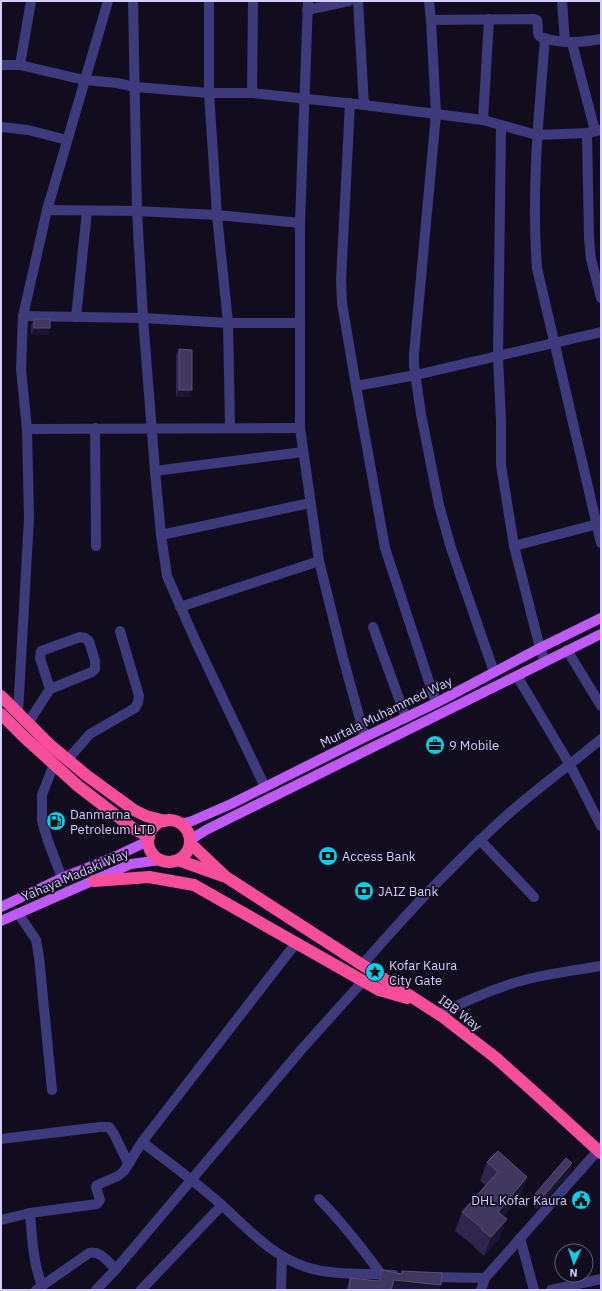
<svg xmlns="http://www.w3.org/2000/svg" width="602" height="1291" viewBox="0 0 602 1291" font-family="'IBM Plex Sans',sans-serif">
	<rect width="100%" height="100%" fill="#110d1e"/>
	<g fill="none" stroke-linecap="round" stroke-linejoin="round">
		<!-- minor -->
		<g stroke="#3e3a7b" stroke-width="10">
			<polyline points="133,1 137,211 143,318 155,471 161,535 167,576 196,642 265,787"/>
			<polyline points="209,1 209,93 217,215 228,323 230,428"/>
			<polyline points="308,1 300,223 300,428 319,561 343,658 365,737"/>
			<polyline points="358,1 364,105"/>
			<polyline points="429,1 431,20 436,114 414,354 414,366 421,414 439,505 451,548 494,672"/>
			<polyline points="562,1 565,42"/>
			<polyline points="307,10 349,1"/>
			<path d="M 431,20 L 534,19 L 537,20 C 539,25 536,31 539,36 C 541,38 544,38 547,39 C 566,44 583,42 601,39"/>
			<path d="M 545,38 C 539,114 531,191 537,268 L 601,543"/>
			<polyline points="572,43 595,131"/>
			<polyline points="1,65 20,65 84,80 117,83 135,87 209,93 252,93 364,105 436,114 483,120 537,135 587,133 601,130"/>
			<polyline points="20,65 31,1"/>
			<polyline points="252,93 253,1"/>
			<polyline points="350,103 341,280 342,303 356,386 385,548 436,703"/>
			<polyline points="483,120 489,19"/>
			<polyline points="501,126 498,357 501,421 501,465 514,546 540,648 545,661"/>
			<polyline points="1,127 28,130 67,140"/>
			<polyline points="587,133 589,238 591,259 601,298"/>
			<polyline points="47,210 108,1"/>
			<polyline points="23,316 143,318 228,323 300,323"/>
			<polyline points="76,317 87,211"/>
			<polyline points="356,386 416,375 601,332"/>
			<polyline points="95,428 96,546"/>
			<polyline points="27,429 300,428"/>
			<polyline points="155,471 303,452"/>
			<polyline points="161,535 310,503"/>
			<polyline points="514,546 601,523"/>
			<polyline points="180,607 319,561"/>
			<polyline points="373,627 406,718"/>
			<polyline points="567,650 601,706"/>
			<polyline points="517,676 570,765 601,826"/>
			<polyline points="18,713 29,518 27,429 21,369 23,316 47,210 137,211 217,215 300,223"/>
			<polyline points="28,723 50,689 92,672 95,669 95,661 89,641 85,638 80,637 41,651 40,658 50,689"/>
			<polyline points="67,760 90,734 135,708 138,702 139,696 120,631"/>
			<polyline points="54,764 42,795 42,821 48,841 62,878"/>
			<polyline points="480,840 534,897"/>
			<polyline points="18,913 36,940 39,957 52,1090"/>
			<path d="M 363,964 C 408,912 455,862 506,816 C 536,789 570,765 601,739"/>
			<path d="M 440,1014 C 469,999 496,987 528,979 C 552,973 577,970 601,966"/>
			<polyline points="1,1139 100,1127 109,1127 114,1134 128,1163"/>
			<path d="M 142,1142 C 167,1161 192,1179 216,1200 C 246,1226 268,1254 306,1267 C 333,1276 366,1273 394,1275"/>
			<path d="M 319,1199 C 343,1223 362,1248 381,1274"/>
			<path d="M 30,1213 C 32,1238 33,1262 42,1286"/>
			<polyline points="1,1220 30,1213 97,1204 100,1200 96,1187 97,1185 118,1176 124,1171 142,1142 296,943"/>
			<polyline points="520,1238 534,1290"/>
			<polyline points="430,1277 485,1278"/>
			<path d="M 36,1290 L 89,1253 C 100,1250 108,1262 116,1269"/>
			<polyline points="96,1290 116,1269 301,1050 363,981"/>
			<polyline points="141,1290 222,1205"/>
			<polyline points="281,1290 282,1257"/>
			<polyline points="481,1290 485,1278 601,1147"/>
			<polyline points="551,1290 601,1279"/>
		</g>
		<!-- major -->
		<g stroke="#c05af7" stroke-width="10">
			<polyline points="181,824 192,821 231,804 365,737 436,703 540,648 601,618"/>
			<polyline points="190,840 206,830 601,634"/>
			<polyline points="1,907 62,878 112,858 148,841"/>
			<polyline points="1,921 131,864 160,860"/>
		</g>
		<!-- highway -->
		<g stroke="#f64e9b" stroke-width="12">
			<polyline points="1,696 49,744 86,775 134,810 146,816 165,821"/>
			<polyline points="1,714 24,737 78,786 134,829 149,837"/>
			<circle cx="169" cy="841" r="21"/>
			<polyline points="190,843 226,877 443,1017 496,1058 544,1101 601,1153"/>
			<polyline points="178,860 223,876"/>
			<polyline points="94,881 149,877 194,885 379,990 407,998"/>
		</g>
	</g>
	<!-- wall -->
	<g fill="#2e274b">
		<polygon points="34,319 50,328 48,335 31,335 31,326"/>
		<polygon points="179,349 189,397 176,397 176,356"/>
		<polygon points="487,1162 527,1177 520,1196 503,1217 500,1238 484,1256 474,1247 474,1246 455,1231 462,1212 485,1185 480,1181"/>
		<polygon points="572,1163 569,1174 537,1209 532,1205 535,1194"/>
		<polygon points="382,1270 401,1273 402,1271 439,1290 346,1290 350,1278 378,1281"/>
	</g>
	<!-- shaded-wall -->
	<g fill="#1b1531">
		<polygon points="34,328 50,328 48,335 31,335"/>
		<polygon points="179,390 192,390 189,397 176,397"/>
		<polygon points="572,1163 569,1174 537,1209 541,1199"/>
		<polygon points="527,1177 520,1196 491,1231 498,1212"/>
		<polygon points="507,1219 500,1238 484,1256 491,1237"/>
		<polygon points="394,1280 441,1285 439,1290 390,1290"/>
	</g>
	<!-- building -->
	<g fill="#40385e" stroke="#575077">
		<rect x="34" y="319" width="16" height="9"/>
		<polygon points="179,349 192,350 192,390 179,390"/>
		<polygon points="498,1151 527,1177 498,1212 507,1219 491,1237 481,1229 482,1228 462,1212 498,1172 487,1162"/>
		<polygon points="566,1158 572,1163 541,1199 535,1194"/>
		<polygon points="382,1270 401,1274 402,1271 442,1273 441,1285 394,1280 391,1290 349,1290 350,1278 379,1281"/>
	</g>
	<!-- icons -->
	<defs>
		<symbol id="office-disc" viewBox="-11 -11 22 22"><circle r="9.5" fill="#0bcfea" stroke="#110d1e"/><path d="M-6-3h4V-5.5h4V-3h4V5H-6ZM-1-4.5V-3h2v-1.5ZM-6 0V1H6V0Z" fill="#111"/></symbol>
		<symbol id="fuel-disc" viewBox="-11 -11 22 22"><circle r="9.5" fill="#0bcfea" stroke="#110d1e"/><path d="M-5.5-6h7V0h2V4h1.3V-2.5L3-4.5l.8-.8L6-3V5H2.5V1h-1V6h-7ZM-4.2-4.7v3.2H.2V-4.7Z" fill="#111"/></symbol>
		<symbol id="bank-disc" viewBox="-11 -11 22 22"><circle r="9.5" fill="#0bcfea" stroke="#110d1e"/><path d="M-6-4H6V4H-6ZM0-2.3a2.3 2.3 0 1 0 0 4.6a2.3 2.3 0 1 0 0-4.6Z" fill="#111"/></symbol>
		<symbol id="sight-disc" viewBox="-11 -11 22 22"><circle r="9.5" fill="#0bcfea" stroke="#110d1e"/><path d="M0-6L1.8-2.2L6-1.7L2.9 1.2L3.7 5.4L0 3.3L-3.7 5.4L-2.9 1.2L-6-1.7L-1.8-2.2Z" fill="#111"/></symbol>
		<symbol id="civic-disc" viewBox="-11 -11 22 22"><circle r="9.5" fill="#0bcfea" stroke="#110d1e"/><path d="M-.6-6.5H3V-4.5H.6V-3L4-1V1h2V6H-6V1h2V-1L-.6-3ZM-1.2 2.5V6h2.4V2.5Z" fill="#111"/></symbol>
	</defs>
	<g fill-rule="evenodd">
		<use href="#office-disc" x="424" y="734" width="22" height="22"/>
		<use href="#fuel-disc" x="45" y="810" width="22" height="22"/>
		<use href="#bank-disc" x="317" y="845" width="22" height="22"/>
		<use href="#bank-disc" x="353" y="880" width="22" height="22"/>
		<use href="#sight-disc" x="364" y="961" width="22" height="22"/>
		<use href="#civic-disc" x="570" y="1189" width="22" height="22"/>
	</g>
	<g text-anchor="middle" dominant-baseline="central" stroke-width="3.5" stroke-linejoin="round" paint-order="stroke">
		<!-- street labels -->
		<g font-size="13" fill="#d4cdfd" stroke="#110d1e">
			<text transform="translate(386 712) rotate(-26)">Murtala Muhammed Way</text>
			<text transform="translate(75 875) rotate(-23)">Yahaya Madaki Way</text>
			<text transform="translate(460 1013) rotate(37)">IBB Way</text>
		</g>
		<!-- poi labels -->
		<g font-size="13" fill="#d4cdfd" stroke="#110d1e" text-anchor="start">
			<text x="449" y="745">9 Mobile</text>
			<text x="70" y="814">Danmarna<tspan x="70" dy="15">Petroleum LTD</tspan></text>
			<text x="342" y="856">Access Bank</text>
			<text x="378" y="891">JAIZ Bank</text>
			<text x="389" y="965">Kofar Kaura<tspan x="389" dy="15">City Gate</tspan></text>
			<text x="567" y="1200" text-anchor="end">DHL Kofar Kaura</text>
		</g>
	</g>
	<!-- border -->
	<rect width="602" height="1291" fill="none" stroke="#d4cdfd" stroke-width="4"/>
	<!-- north arrow -->
	<g transform="translate(574 1263) rotate(183)"><circle r="19" fill="#110d1e" stroke="#5f5a77"/>
	<path d="M0-3L7 15L0 10L-7 15Z" fill="#0bcfea"/>
	<text y="-6" font-size="11" font-weight="bold" text-anchor="middle" fill="#d4cdfd">N</text>
	</g>
</svg>
